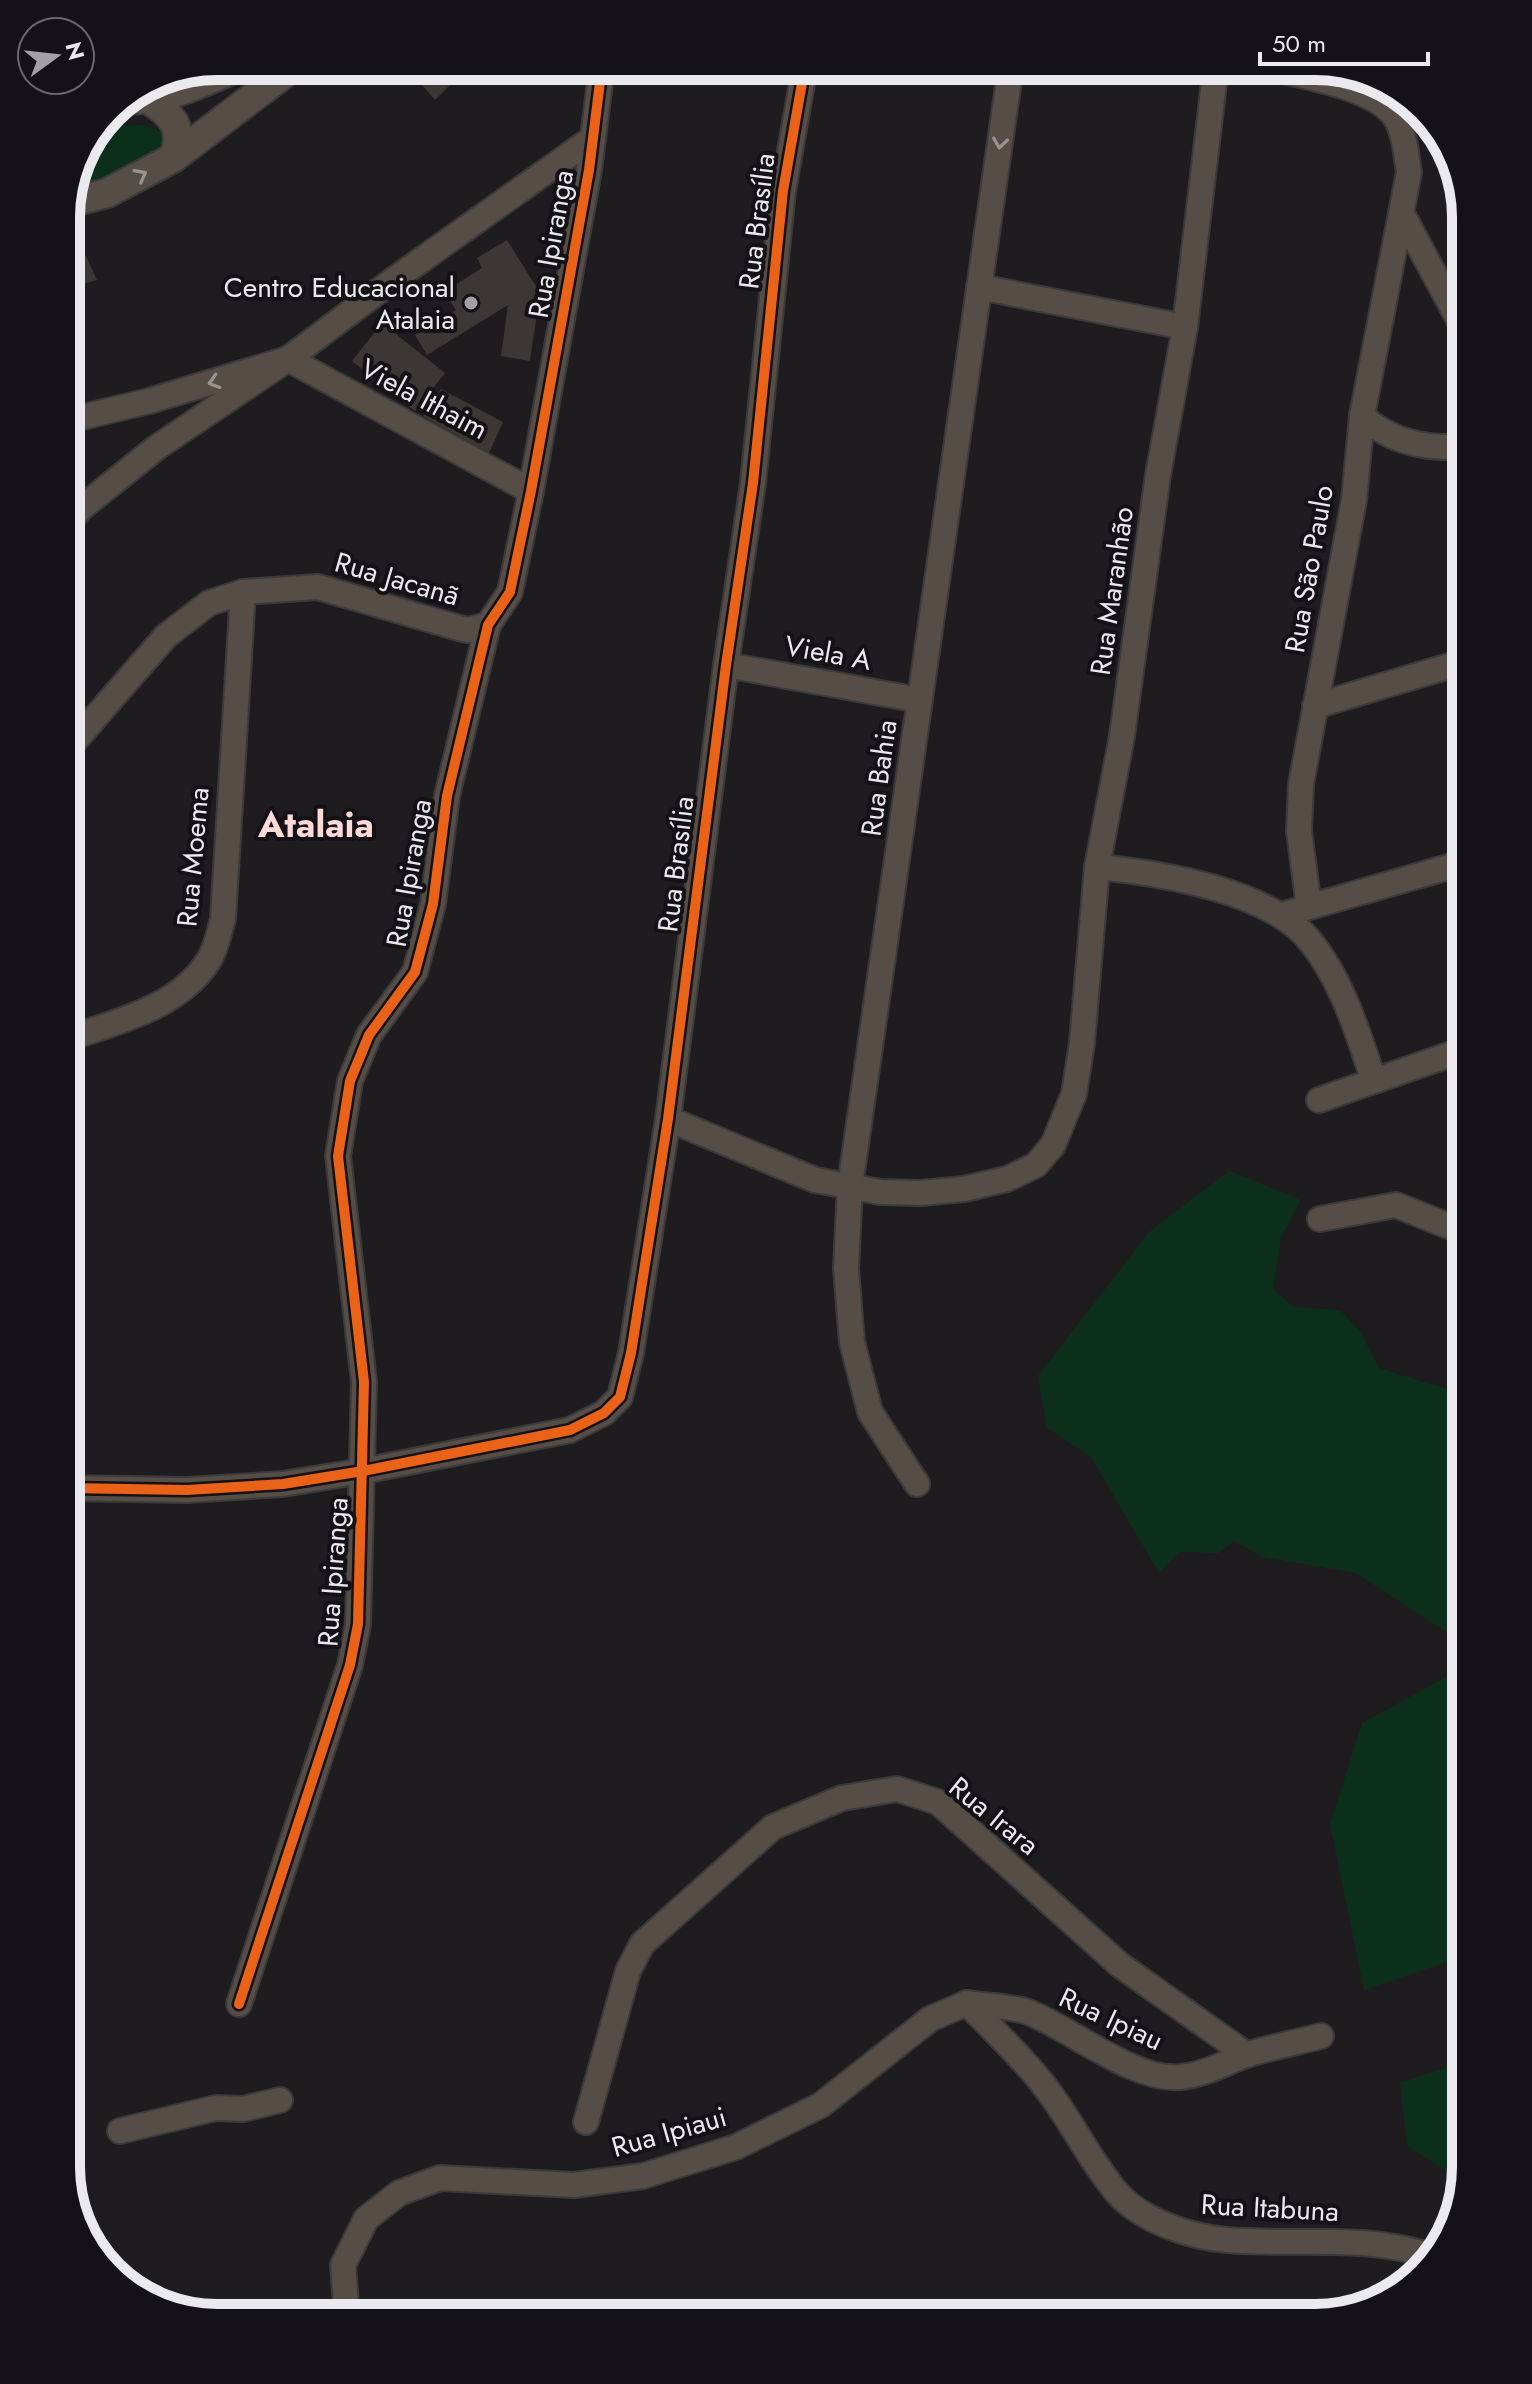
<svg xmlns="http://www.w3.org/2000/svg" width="1532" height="2384" viewBox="0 0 1532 2384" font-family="Jost,sans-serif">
	<rect width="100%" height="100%" fill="#1e1c1f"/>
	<!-- green -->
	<g fill="#0c2f1b">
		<polygon points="145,125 161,132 161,144 154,152 86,186 75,189 103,126"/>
		<polygon points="1229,1171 1301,1200 1281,1237 1273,1290 1294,1307 1340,1310 1361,1333 1379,1368 1466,1395 1466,1645 1356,1573 1262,1557 1234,1541 1219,1553 1179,1552 1159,1573 1091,1457 1047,1428 1038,1376 1149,1232"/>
		<polygon points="1466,1666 1466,1956 1364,1990 1330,1824 1362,1723"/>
		<polygon points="1466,2061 1466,2167 1462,2181 1407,2146 1400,2083"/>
	</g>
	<!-- building -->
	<g fill="#3a3734">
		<polygon points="406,66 453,66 445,73 451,84 435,100"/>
		<polygon points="507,240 540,293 530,361 501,356 508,305 427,355 415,335 456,310 444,292 482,268 477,258"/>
		<polygon points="86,256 97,280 85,283 78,291 66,263 72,257"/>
		<polygon points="382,323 445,373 415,411 352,361"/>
		<polygon points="441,389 503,422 489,453 423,416"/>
	</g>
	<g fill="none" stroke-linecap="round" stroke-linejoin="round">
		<defs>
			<g id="minor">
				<path d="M 1261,66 C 1296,75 1374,86 1395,117 C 1405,133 1406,155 1409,172 L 1362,416 L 1354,500 L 1301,784 L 1299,831 L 1309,907 L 1282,915"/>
				<polyline points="1402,214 1466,333"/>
				<polyline points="979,287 1185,327"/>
				<path d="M 1362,416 C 1390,442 1428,450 1466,446"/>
				<polyline points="66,421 149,401 288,359 531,491"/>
				<polyline points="66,526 80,509 156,448 288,359 396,278 593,138"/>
				<polyline points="726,665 919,700"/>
				<polyline points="1315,706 1466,661"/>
				<polyline points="66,751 166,636 209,603 243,592 318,587 459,628 468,630 488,625"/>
				<path d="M 1097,867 C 1160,873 1270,890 1311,942 C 1343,982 1358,1034 1374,1081"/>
				<polyline points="1309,907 1466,862"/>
				<path d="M 66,1039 C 116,1022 179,1008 209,960 C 216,949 219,932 223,919 L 243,592"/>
				<polyline points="1319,1100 1466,1049"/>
				<polyline points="668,1119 815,1180 880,1192 921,1193 964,1189 1007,1179 1036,1165 1053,1145 1074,1094 1082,1043 1097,867 1122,736 1158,475 1185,327 1216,66"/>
				<polyline points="1320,1219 1396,1205 1466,1233"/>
				<polyline points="917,1484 870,1412 852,1342 846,1268 850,1186 1011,66"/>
				<polyline points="66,1488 187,1490 283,1484 363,1471 570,1430 604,1413 620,1397 631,1353 668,1119 726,665 753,483 783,191 805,66"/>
				<path d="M 967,2003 C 992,2029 1020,2055 1042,2083 C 1069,2116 1087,2156 1114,2189 C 1138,2220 1190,2237 1227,2240 C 1297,2246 1366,2233 1433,2257"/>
				<path d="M 967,2003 C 987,2006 1010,2006 1028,2012 C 1070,2028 1135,2082 1180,2077 C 1205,2075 1226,2062 1249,2054 C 1273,2047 1297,2042 1321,2036"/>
				<polyline points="239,2004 350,1665 358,1624 364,1382 338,1156 350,1081 369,1035 415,972 433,904 447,796 488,625 510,592 531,491 589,170 602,66"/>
				<polyline points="586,2122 628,1971 642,1944 773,1827 842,1798 897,1789 938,1802 1120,1965 1247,2055"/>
				<polyline points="120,2131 216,2108 243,2109 280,2100"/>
				<polyline points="347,2318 343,2265 366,2219 399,2193 440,2178 574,2185 643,2176 736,2147 821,2105 930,2019 967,2003"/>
			</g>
			<g id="tertiary">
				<path d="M 126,100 C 168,100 202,83 240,66"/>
				<path d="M 149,100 C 173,115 185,129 173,158"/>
				<polyline points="69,203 107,193 173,158 294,66"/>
			</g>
		</defs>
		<!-- minor casing -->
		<use href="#minor" stroke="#3b3a3b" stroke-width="28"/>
		<!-- tertiary casing -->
		<use href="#tertiary" stroke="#3b3a3b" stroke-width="32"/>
		<!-- minor -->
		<use href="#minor" stroke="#574d47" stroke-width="24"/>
		<!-- tertiary -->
		<use href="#tertiary" stroke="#574d47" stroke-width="28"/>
		<defs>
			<g id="cycleway">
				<polyline points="66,1488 187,1490 283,1484 363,1471 570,1430 604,1413 620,1397 631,1353 668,1119 726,665 753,483 783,191 805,66"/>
				<polyline points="239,2004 350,1665 358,1624 364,1382 338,1156 350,1081 369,1035 415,972 433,904 447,796 488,625 510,592 531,491 589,170 602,66"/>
			</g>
		</defs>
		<!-- cycleway casing -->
		<use href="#cycleway" stroke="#141217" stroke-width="15"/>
		<!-- cycleway -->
		<use href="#cycleway" stroke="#ea6118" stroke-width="10"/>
	</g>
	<!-- one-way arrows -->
	<defs><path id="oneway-chevron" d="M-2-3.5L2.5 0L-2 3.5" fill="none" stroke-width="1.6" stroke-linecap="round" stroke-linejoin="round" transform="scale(2)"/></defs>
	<g stroke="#999392">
		<use href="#oneway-chevron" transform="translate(1000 143) rotate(98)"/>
		<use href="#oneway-chevron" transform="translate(141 175) rotate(-28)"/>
		<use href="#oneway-chevron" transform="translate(214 382) rotate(163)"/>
	</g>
	<!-- markers -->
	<circle fill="#a3a1a5" stroke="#141217" stroke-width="3" cx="471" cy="303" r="8"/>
	<g text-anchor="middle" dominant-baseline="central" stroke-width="8" stroke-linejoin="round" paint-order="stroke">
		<!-- street labels -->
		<g font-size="28" fill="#eae9ed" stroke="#141217">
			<text transform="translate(757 221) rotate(-83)">Rua Brasília</text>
			<text transform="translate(551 244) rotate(-80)">Rua Ipiranga</text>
			<text transform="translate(424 399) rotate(28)">Viela Ithaim</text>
			<text transform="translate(1309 569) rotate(-80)">Rua São Paulo</text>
			<text transform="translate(397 579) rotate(16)">Rua Jacanã</text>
			<text transform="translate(1112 591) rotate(-82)">Rua Maranhão</text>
			<text transform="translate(828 653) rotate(10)">Viela A</text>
			<text transform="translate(879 778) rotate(-82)">Rua Bahia</text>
			<text transform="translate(193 857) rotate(-85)">Rua Moema</text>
			<text transform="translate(676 864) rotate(-83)">Rua Brasília</text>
			<text transform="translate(409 873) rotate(-80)">Rua Ipiranga</text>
			<text transform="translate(333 1572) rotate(-86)">Rua Ipiranga</text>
			<text transform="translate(994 1816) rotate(39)">Rua Irara</text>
			<text transform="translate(1111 2019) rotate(25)">Rua Ipiau</text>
			<text transform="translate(669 2132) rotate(-16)">Rua Ipiaui</text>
			<text transform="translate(1270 2208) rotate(3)">Rua Itabuna</text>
		</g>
		<!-- poi labels -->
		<g font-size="28" fill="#eae9ed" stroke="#141217" text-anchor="end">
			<text x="455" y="287">Centro Educacional<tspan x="455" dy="32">Atalaia</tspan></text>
		</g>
		<!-- district labels -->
		<g font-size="36" font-weight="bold" fill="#fdd9d8" stroke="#141217">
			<text x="316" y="824">Atalaia</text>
		</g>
	</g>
	<!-- crop -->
	<path d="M0 0H1532V2384H0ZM217 80H1315A137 137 0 0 1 1452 217V2167A137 137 0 0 1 1315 2304H217A137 137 0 0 1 80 2167V217A137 137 0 0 1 217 80Z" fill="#141217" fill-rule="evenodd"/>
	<path fill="none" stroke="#eae9ed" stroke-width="10" d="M217 80H1315A137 137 0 0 1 1452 217V2167A137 137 0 0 1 1315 2304H217A137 137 0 0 1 80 2167V217A137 137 0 0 1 217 80Z"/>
	<!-- north arrow -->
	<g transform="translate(56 56) rotate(75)"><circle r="38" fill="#141217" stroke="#6a686d" stroke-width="2"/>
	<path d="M0-6L14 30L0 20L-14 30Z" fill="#a3a1a5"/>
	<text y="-12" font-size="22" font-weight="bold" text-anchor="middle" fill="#eae9ed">N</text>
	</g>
	<!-- scale -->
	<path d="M1260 52v12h168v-12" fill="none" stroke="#eae9ed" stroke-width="4"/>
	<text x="1272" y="52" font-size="24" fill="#eae9ed" stroke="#141217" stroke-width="6" paint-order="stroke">50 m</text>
</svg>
